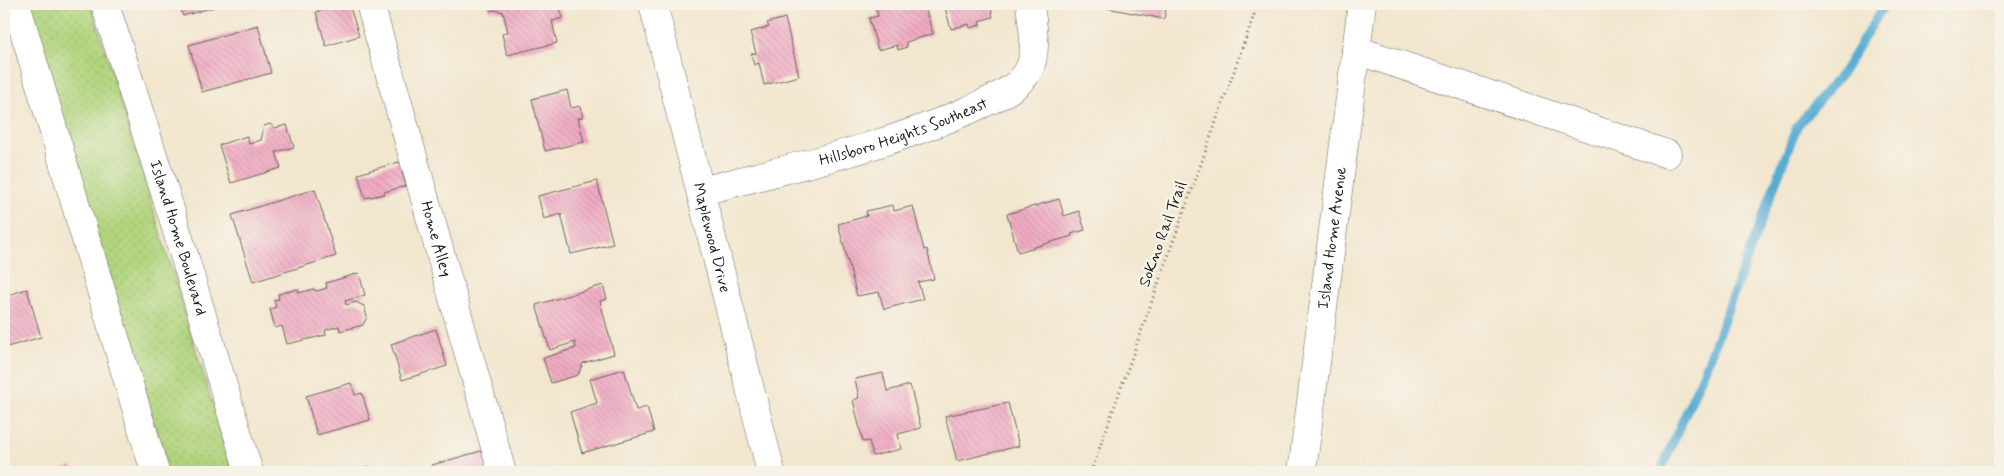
<svg xmlns="http://www.w3.org/2000/svg" width="2004" height="476" viewBox="0 0 2004 476" font-family="Mynerve,sans-serif">
	<defs>
		<pattern id="grass-dots" width="8" height="8" patternUnits="userSpaceOnUse" patternTransform="scale(1.25)"><rect width="8" height="8" fill="#b0d47d"/><path d="M2 2h.1M6 6h.1" fill="none" stroke="#97b56b" stroke-width="1.8" stroke-linecap="round"/></pattern>
		<pattern id="building-back-hatch" width="6" height="6" patternUnits="userSpaceOnUse" patternTransform="scale(1.25)"><rect width="6" height="6" fill="#f0abc3"/><path d="M-1 5l2 2M0 0l6 6M5-1l2 2" fill="none" stroke="#cd93a7"/></pattern>
	</defs>
	<rect width="100%" height="100%" fill="#f7f3e8"/>
	<filter id="ink" filterUnits="userSpaceOnUse"><feTurbulence type="fractalNoise" baseFrequency=".02" numOctaves="2"/><feDisplacementMap in="SourceGraphic" scale="10" xChannelSelector="R" yChannelSelector="G"/><feConvolveMatrix kernelMatrix="1 2 1 2 8 2 1 2 1" color-interpolation-filters="sRGB"/></filter>
	<filter id="wash" filterUnits="userSpaceOnUse"><feTurbulence type="fractalNoise" baseFrequency=".0096" numOctaves="4" result="noise"/><feDisplacementMap in="SourceGraphic" scale="20" xChannelSelector="R" yChannelSelector="G"/><feGaussianBlur stdDeviation="1.12" result="paint"/><feColorMatrix in="noise" values="0 0 0 0 0 0 0 0 0 0 0 0 0 0 0 0 0 1.4 0 .05"/><feComposite in="paint" operator="in"/></filter>
	<g filter="url(#wash)">
		<rect width="100%" height="100%" fill="#f2e6ce"/>
		<!-- grass -->
		<polygon fill="url(#grass-dots)" stroke="#66784c" points="27,4 91,4 233,472 169,472"/>
		<g fill="none" stroke-linecap="round" stroke-linejoin="round">
			<!-- stream -->
			<polyline stroke="#58add4" stroke-width="9" points="1660,472 1706,367 1797,126 1843,72 1885,4"/>
		</g>
		<g id="blocks">
			<!-- building -->
			<g fill="url(#building-back-hatch)">
				<polygon points="179,4 224,4 183,16"/>
				<polygon points="346,4 349,4 359,36 326,46 316,12"/>
				<polygon points="488,4 563,4 564,8 560,9 563,18 552,21 557,43 507,55 502,34 508,32 503,12 495,10 490,11"/>
				<polygon points="875,4 901,4 903,8 916,4 924,4 933,34 906,42 907,47 898,50 897,45 878,50 869,18 878,16"/>
				<polygon points="944,4 990,4 993,17 979,21 980,25 970,28 969,24 951,29"/>
				<polygon points="1108,4 1167,4 1164,19 1107,8"/>
				<polygon points="785,18 799,76 764,85 759,63 754,65 751,54 756,53 750,32 769,27 767,23"/>
				<polygon points="258,25 271,73 202,92 189,45"/>
				<polygon points="567,90 571,108 580,106 583,117 578,118 584,142 545,151 532,99"/>
				<polygon points="270,124 275,128 287,125 294,147 276,152 281,168 231,183 219,145 247,136 249,144 261,140 264,126"/>
				<polygon points="399,162 404,171 402,172 406,186 384,192 385,194 365,198 358,174"/>
				<polygon points="597,181 613,244 571,254 561,214 544,219 538,196"/>
				<polygon points="315,189 336,256 253,282 232,215"/>
				<polygon points="1059,199 1064,216 1079,211 1085,230 1071,234 1072,236 1018,252 1007,214"/>
				<polygon points="893,205 894,211 913,206 924,250 927,249 934,279 918,282 923,299 884,309 879,292 857,296 838,224 867,216 866,211"/>
				<polygon points="359,273 365,295 345,301 346,305 356,302 364,306 367,317 363,325 340,331 339,326 325,330 326,335 287,344 282,326 275,328 270,309 276,307 274,300 279,299 278,294 298,289 299,293 313,289 317,291 327,288 326,283"/>
				<polygon points="603,285 607,299 600,301 614,354 583,363 578,375 551,383 543,358 576,348 575,342 550,350 536,305"/>
				<polygon points="27,289 41,337 4,348 4,296"/>
				<polygon points="436,329 447,366 402,380 391,344"/>
				<polygon points="624,369 636,410 647,407 654,432 582,453 570,412 597,403 590,379"/>
				<polygon points="883,373 887,391 910,385 921,428 898,434 901,449 873,456 869,441 863,442 853,400 859,398 855,379"/>
				<polygon points="351,383 355,395 362,393 370,420 317,435 306,396"/>
				<polygon points="1008,403 1019,446 957,461 945,416"/>
				<polygon points="488,449 495,472 435,472 432,465"/>
				<polygon points="72,466 74,472 53,472"/>
				<polygon points="369,466 371,472 351,472"/>
			</g>
		</g>
	</g>
	<g filter="url(#ink)">
		<use href="#blocks" fill-opacity="0" stroke="#67635a" stroke-width="1"/>
		<g fill="none" stroke-linecap="round" stroke-linejoin="round">
			<defs>
				<g id="minor">
					<polyline points="16,4 155,472"/>
					<path id="s1" d="M 105,4 L 172,215 L 249,472"/>
					<path id="s2" d="M 370,4 L 502,472"/>
					<path id="s3" d="M 653,4 L 771,472"/>
					<polyline points="1356,50 1667,154"/>
					<path id="s4" d="M 702,191 C 793,167 882,148 969,110 C 988,101 1018,90 1028,71 C 1039,52 1032,24 1030,4"/>
					<path id="s5" d="M 1302,472 L 1362,4"/>
				</g>
			</defs>
			<!-- minor casing -->
			<use href="#minor" stroke="#67635a" stroke-width="29"/>
			<!-- path -->
			<polyline stroke="#67635a" stroke-width="3" stroke-dasharray="1 4" stroke-linecap="butt" points="1091,472 1258,4"/>
			<!-- minor -->
			<use href="#minor" stroke="#fff" stroke-width="28"/>
		</g>
	</g>
	<g text-anchor="middle" dominant-baseline="central" stroke-width="5" stroke-linejoin="round" paint-order="stroke">
		<!-- street labels -->
		<g font-size="16" fill="#1c1c1c" stroke="#f7f3e8">
			<text stroke="none"><textPath href="#s4" startOffset="210">Hillsboro Heights Southeast</textPath></text>
			<text transform="translate(1163 234) rotate(-70)">SoKno Rail Trail</text>
			<text stroke="none"><textPath href="#s1" startOffset="245">Island Home Boulevard</textPath></text>
			<text stroke="none"><textPath href="#s2" startOffset="244">Home Alley</textPath></text>
			<text stroke="none"><textPath href="#s3" startOffset="241">Maplewood Drive</textPath></text>
			<text stroke="none"><textPath href="#s5" startOffset="236">Island Home Avenue</textPath></text>
		</g>
	</g>
	<!-- margin -->
	<rect width="2004" height="476" fill="none" stroke="#f7f3e8" stroke-width="20"/>
</svg>
